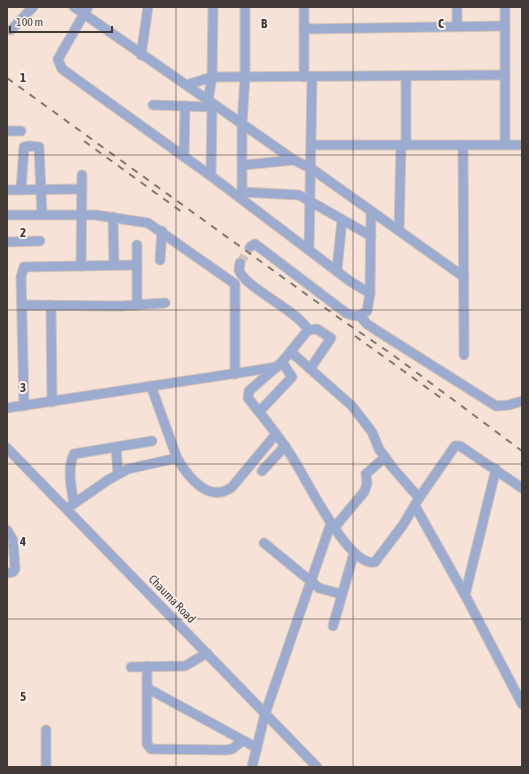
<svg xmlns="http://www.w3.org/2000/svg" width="529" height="774" viewBox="0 0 529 774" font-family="'Asap Condensed',sans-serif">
	<rect width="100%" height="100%" fill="#f7e2d7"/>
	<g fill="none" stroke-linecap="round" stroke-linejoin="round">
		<!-- minor-tunnel -->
		<polyline stroke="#d3c0b7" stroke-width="9" stroke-dasharray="9 4.5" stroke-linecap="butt" points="240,263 250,247"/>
		<defs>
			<g id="minor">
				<polyline points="74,7 294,160 312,169 464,277"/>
				<polyline points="88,7 58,59 62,69 211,176 351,282 370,293"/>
				<polyline points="304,7 304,77"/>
				<polyline points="457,7 457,26"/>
				<polyline points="505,7 505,145"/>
				<polyline points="304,29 505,26"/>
				<polyline points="11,30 33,7"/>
				<polyline points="141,55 148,7"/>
				<polyline points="186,85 212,77 505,75"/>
				<polyline points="153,105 212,107"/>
				<polyline points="7,131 21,131"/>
				<polyline points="312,145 406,145 406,76"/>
				<polyline points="406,145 522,145"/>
				<polyline points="463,145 464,355"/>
				<polyline points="184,157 185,106"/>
				<polyline points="243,165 294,160"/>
				<polyline points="211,176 212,107 208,101 212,77 213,7"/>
				<polyline points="7,190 82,189"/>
				<polyline points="21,190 24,147 29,146 39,147 42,214"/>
				<polyline points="242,192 299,195 371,236"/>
				<polyline points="242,199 242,124 245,77 245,7"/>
				<polyline points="7,215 96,215 148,223 235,284 235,374"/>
				<polyline points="113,217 114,265"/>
				<polyline points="399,231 401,145"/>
				<polyline points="7,242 40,241"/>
				<path d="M 250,247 L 255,244 L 346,313 C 355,317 359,317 367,311 L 370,293 L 371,213"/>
				<polyline points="309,250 312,77"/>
				<polyline points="160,260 162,231"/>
				<path d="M 240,263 L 239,270 C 245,288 297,310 308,330 L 282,362 L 249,391 L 248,398 C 263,417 279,436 292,457 C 305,476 349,569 375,562 L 403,525 L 419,498 L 455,446 L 460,446 L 522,488"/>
				<polyline points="81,266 82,175"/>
				<polyline points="337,270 342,220"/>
				<polyline points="22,305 120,306 165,303"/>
				<polyline points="51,305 52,402"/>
				<polyline points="137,305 137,245"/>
				<polyline points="360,316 367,324 379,332 496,406 509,405 522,401"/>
				<polyline points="308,330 317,329 331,338 310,369"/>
				<polyline points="291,352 352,406 372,432 379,449 392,467 419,498"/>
				<path d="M 151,386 L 177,458 C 188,477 209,504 232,487 L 276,434"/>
				<polyline points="24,406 21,277 24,267 137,265"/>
				<polyline points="7,408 277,367"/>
				<polyline points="259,412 292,377 282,362"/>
				<polyline points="116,447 118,474"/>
				<polyline points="7,448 317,767"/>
				<polyline points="262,471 285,446"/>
				<path d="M 74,503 C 71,488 67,468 74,454 L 152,441"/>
				<polyline points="415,506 465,595 522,704"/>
				<polyline points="69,507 108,480 128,469 177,458"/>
				<polyline points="334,528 364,492 367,484 366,474 385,457"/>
				<polyline points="7,530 13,540 15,569 13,572 7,573"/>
				<polyline points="264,543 319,588 341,594"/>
				<polyline points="465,595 496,469"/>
				<polyline points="333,626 354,553"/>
				<polyline points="147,666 147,744 151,749 226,750 232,749 242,741"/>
				<polyline points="131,667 185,666 207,653"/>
				<polyline points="147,688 257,748"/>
				<polyline points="46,767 46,730"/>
				<polyline points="252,767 265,714 331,523"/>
			</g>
		</defs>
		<!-- minor casing -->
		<use href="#minor" stroke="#d3c0b7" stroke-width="11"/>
		<!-- minor -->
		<use href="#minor" stroke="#9cabd0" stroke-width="9"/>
		<!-- rail -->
		<g stroke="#847771" stroke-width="2" stroke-dasharray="7 7" stroke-linecap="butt">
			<polyline points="7,78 339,318 393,355 522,451"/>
			<polyline points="84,141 186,215"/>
			<polyline points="355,336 441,398"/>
		</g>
	</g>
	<!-- grid -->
	<path fill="none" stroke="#413935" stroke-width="1" stroke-opacity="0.55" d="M 176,7 L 176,767M 353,7 L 353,767M 7,155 L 522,155M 7,310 L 522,310M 7,464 L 522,464M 7,619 L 522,619"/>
	<g text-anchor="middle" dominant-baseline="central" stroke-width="4" stroke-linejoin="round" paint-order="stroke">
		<!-- street labels -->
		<g font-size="12" fill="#413935" stroke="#fef1eb">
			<text transform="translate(172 599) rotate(46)">Chauma Road</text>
		</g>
	</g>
	<g font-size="13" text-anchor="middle" font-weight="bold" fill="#413935" stroke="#fef1eb" stroke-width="4" stroke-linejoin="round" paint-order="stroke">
		<text x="264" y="28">B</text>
		<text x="441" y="28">C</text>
		<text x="23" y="82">1</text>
		<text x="23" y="237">2</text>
		<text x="23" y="392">3</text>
		<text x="23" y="546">4</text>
		<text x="23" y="701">5</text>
	</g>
	<!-- border -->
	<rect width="529" height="774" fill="none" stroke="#413935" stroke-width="16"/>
	<!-- scale -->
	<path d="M10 26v6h102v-6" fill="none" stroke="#413935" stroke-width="2"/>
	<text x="16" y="26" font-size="12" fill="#413935" stroke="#fef1eb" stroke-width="3" paint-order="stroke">100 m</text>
</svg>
